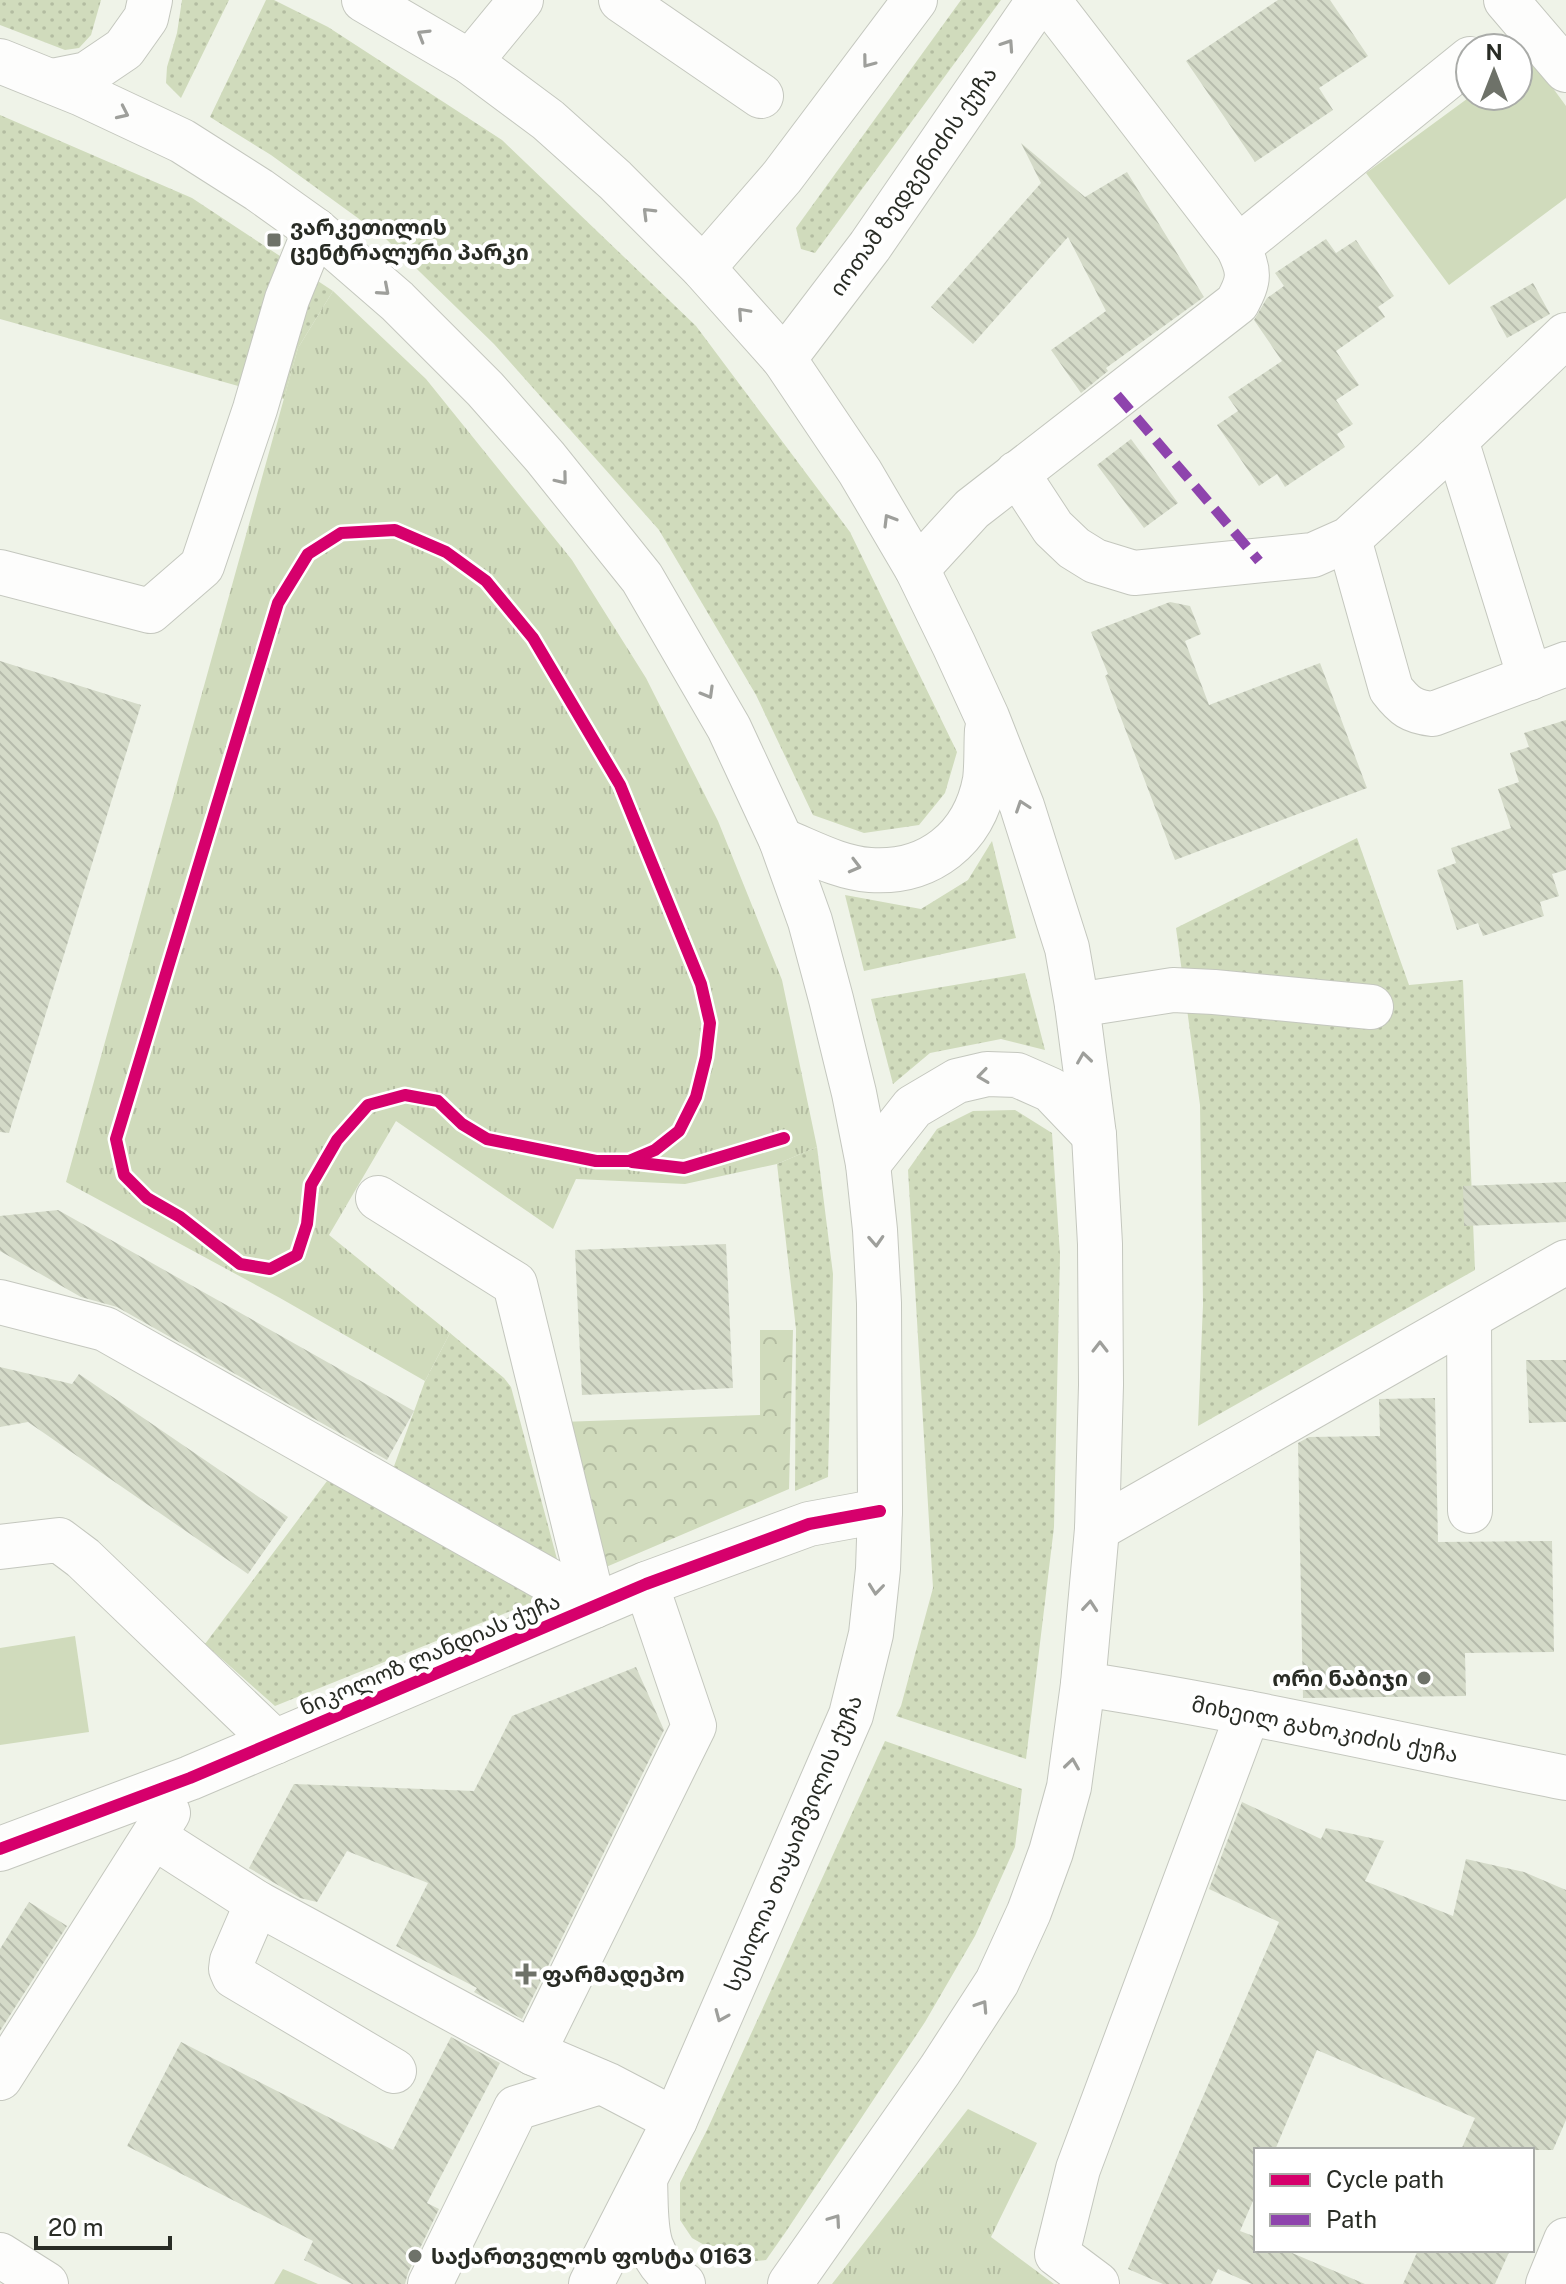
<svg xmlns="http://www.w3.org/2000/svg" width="1566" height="2284" viewBox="0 0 1566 2284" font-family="'Public Sans','Noto Sans Georgian',sans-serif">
	<defs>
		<pattern id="grass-dots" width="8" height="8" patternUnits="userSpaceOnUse" patternTransform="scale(2)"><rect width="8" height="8" fill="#d0dbbc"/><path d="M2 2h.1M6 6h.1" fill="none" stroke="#b3bca1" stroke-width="1.8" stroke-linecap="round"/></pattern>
		<pattern id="forest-crowns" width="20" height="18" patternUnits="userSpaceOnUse" patternTransform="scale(2)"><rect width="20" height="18" fill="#d0dbbc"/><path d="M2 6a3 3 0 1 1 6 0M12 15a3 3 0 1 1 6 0" fill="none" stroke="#b3bca1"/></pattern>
		<pattern id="park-tufts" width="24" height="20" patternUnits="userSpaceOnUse" patternTransform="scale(2)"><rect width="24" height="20" fill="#d0dbbc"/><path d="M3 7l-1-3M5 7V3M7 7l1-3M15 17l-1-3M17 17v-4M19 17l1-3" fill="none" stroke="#b3bca1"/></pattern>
		<pattern id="building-back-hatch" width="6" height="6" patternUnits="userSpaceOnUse" patternTransform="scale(2)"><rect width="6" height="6" fill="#d4dac8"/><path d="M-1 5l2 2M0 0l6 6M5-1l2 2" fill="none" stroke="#b6bbac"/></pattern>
	</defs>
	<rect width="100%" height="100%" fill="#eff3e8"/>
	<!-- grass -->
	<g fill="url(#grass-dots)">
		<polygon points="0,0 101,0 91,35 79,48 65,50 0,25"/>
		<polygon points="182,0 229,0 181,98 166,83 167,67 177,33"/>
		<polygon points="266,0 274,0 328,27 502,140 696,326 850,532 957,752 945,793 919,825 864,833 813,815 756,695 659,530 494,344 384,237 271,155 210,117"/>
		<polygon points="961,0 1001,0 815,253 801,249 796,228"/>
		<polygon points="0,115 192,198 333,291 298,348 284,399 0,319"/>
		<polygon points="1357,838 1409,985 1463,980 1475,1270 1198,1426 1203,1304 1200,1105 1176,928"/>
		<polygon points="992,841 1016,938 864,971 845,895 921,909 968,880"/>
		<polygon points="1025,973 1045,1050 1001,1039 930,1053 893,1084 871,999"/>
		<polygon points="1015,1110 1052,1133 1060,1255 1054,1527 1026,1759 896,1716 901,1706 933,1588 908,1170 937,1129 973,1111"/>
		<polygon points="817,1147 833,1274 828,1477 795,1491 796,1329 777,1164"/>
		<polygon points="450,1333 504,1378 511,1387 565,1589 275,1706 205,1644 348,1453 389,1480 425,1381"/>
		<polygon points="885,1741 1022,1789 1015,1847 975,1936 925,2022 785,2233 766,2260 736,2263 692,2238 680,2220 680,2183 707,2130"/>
	</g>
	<!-- forest -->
	<polygon fill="url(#forest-crowns)" points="760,1330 793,1330 789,1489 599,1570 561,1422 760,1415"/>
	<!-- park -->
	<g fill="url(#park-tufts)">
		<polygon points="333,291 426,379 572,560 646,678 718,821 782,980 817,1147 777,1164 685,1184 576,1179 553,1229 396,1121 329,1235 450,1333 425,1381 280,1298 66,1182 298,348"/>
		<polygon points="968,2109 1037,2143 991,2237 1054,2284 832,2284"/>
		<polygon points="283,2269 318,2284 274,2284"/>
	</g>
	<!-- garden -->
	<g fill="#d0dbbc">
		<polygon points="1528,54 1566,106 1566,198 1449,285 1366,173 1471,96 1518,96 1518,62"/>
		<polygon points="75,1636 89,1732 0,1745 0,1648"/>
	</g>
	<!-- building -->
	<g fill="url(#building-back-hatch)">
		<polygon points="1278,0 1330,0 1368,56 1319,88 1333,110 1255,162 1186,61"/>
		<polygon points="1021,143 1085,197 1127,172 1204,297 1106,368 1108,371 1081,393 1051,350 1106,311 1068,237 973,344 931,307 1041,183"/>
		<polygon points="1326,239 1336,253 1356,240 1394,296 1378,307 1385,317 1336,351 1359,385 1336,400 1353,424 1337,434 1345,447 1285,487 1277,474 1259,486 1217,425 1238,411 1228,397 1282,361 1254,320 1267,298 1284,286 1275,273"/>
		<polygon points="1533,283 1550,314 1507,338 1490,307"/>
		<polygon points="1131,439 1178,503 1144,528 1097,465"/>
		<polygon points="1170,602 1190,606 1201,634 1185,641 1209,705 1320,663 1367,788 1175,860 1105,676 1108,674 1091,632"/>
		<polygon points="0,661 141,705 9,1133 0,1132"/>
		<polygon points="1566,720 1566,870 1552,874 1559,896 1540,902 1544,916 1483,936 1478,923 1457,930 1437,870 1456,863 1451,848 1511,828 1498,789 1519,782 1510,753 1529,747 1524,733"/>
		<polygon points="1566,1182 1566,1222 1464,1226 1463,1186"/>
		<polygon points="58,1210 414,1411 387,1460 117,1307 81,1297 0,1251 0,1216"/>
		<polygon points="726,1244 733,1388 582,1395 575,1250"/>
		<polygon points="1526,1360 1566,1360 1566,1422 1529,1423"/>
		<polygon points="0,1367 72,1384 79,1374 288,1517 248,1574 28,1422 0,1427"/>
		<polygon points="1435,1398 1438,1542 1552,1541 1554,1652 1465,1653 1466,1696 1303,1698 1298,1443 1309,1437 1380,1436 1379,1399"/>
		<polygon points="636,1667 664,1730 522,2019 474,1992 477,1988 396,1946 428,1883 347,1851 317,1902 300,1898 249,1868 294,1784 474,1791 512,1716"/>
		<polygon points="1242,1802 1321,1839 1326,1828 1384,1841 1365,1881 1453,1916 1466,1859 1524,1872 1566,1890 1566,2120 1553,2150 1461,2150 1475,2118 1317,2050 1275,2150 1256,2150 1256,2194 1240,2231 1256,2237 1256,2250 1285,2250 1365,2284 1252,2284 1218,2269 1211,2284 1163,2284 1128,2269 1279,1922 1209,1889"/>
		<polygon points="29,1902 67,1926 0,2031 0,1949"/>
		<polygon points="451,2037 500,2063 427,2203 439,2209 408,2273 405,2284 352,2284 304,2260 313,2241 127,2146 181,2042 393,2150"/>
		<polygon points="1418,2250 1510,2250 1495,2284 1403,2284"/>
	</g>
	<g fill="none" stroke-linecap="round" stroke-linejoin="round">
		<defs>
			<g id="minor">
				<polyline points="621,0 761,96"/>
				<polyline points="1506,0 1566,70"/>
				<polyline points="470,62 521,0"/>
				<polyline points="1238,247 1470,59"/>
				<polyline points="1456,440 1530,678"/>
				<polyline points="1017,473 1053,528 1074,548 1095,561 1134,573 1313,555 1349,539 1433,462 1566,335"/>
				<path d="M 1349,539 L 1391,689 C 1404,706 1412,712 1433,714 L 1566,664"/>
				<path d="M 917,569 L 972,509 L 1237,303 C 1250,279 1250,272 1238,247 L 1048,0"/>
				<polyline points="0,572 150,611 202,566 255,409 287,299 315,230"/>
				<polyline points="1077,1005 1173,990 1214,992 1371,1007"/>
				<polyline points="378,1198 515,1284 594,1606"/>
				<polyline points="0,1302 105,1329 594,1606"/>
				<polyline points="1469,1318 1470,1511"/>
				<polyline points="1097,1529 1566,1262"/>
				<polyline points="0,1547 59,1540 83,1558 275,1742"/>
				<path d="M 1083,1684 C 1245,1709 1405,1746 1566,1778"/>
				<polyline points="154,1837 257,1903 533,2053 608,2085 675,2120"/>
				<polyline points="0,1849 190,1778 646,1584 809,1524 880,1511"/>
				<polyline points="257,1903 232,1961 231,1969 234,1976 394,2071"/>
				<polyline points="533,2053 694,1726 646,1584"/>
				<polyline points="0,2078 168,1813"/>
				<polyline points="0,2255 46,2284"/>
				<polyline points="430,2284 516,2108 600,2082"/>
				<polyline points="1097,2284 1057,2254 1078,2169 1248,1713"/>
				<polyline points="1548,2284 1566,2240"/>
			</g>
			<g id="major">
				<polyline points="364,0 470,62 548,120 615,180 703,268 784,359 860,472 917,569 954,645 987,717 1022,806 1067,948 1077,1005 1094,1135 1100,1244 1101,1385 1097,1529 1083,1684 1069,1787 1051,1852 1029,1912 997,1982 940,2070 790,2284"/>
				<polyline points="0,61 82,94 182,141 259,190 315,230 397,301 485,389 545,457 642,578 729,728 781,840 810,921 831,999 854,1093 868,1164 875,1230 879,1303 880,1511 878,1569 871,1634 851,1715 675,2120 591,2284"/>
				<polyline points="52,81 87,74 124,49 146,18 150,0"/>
				<polyline points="703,268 782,177 915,0"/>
				<polyline points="784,359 870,246 1039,0"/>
				<path d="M 781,840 C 809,851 839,868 870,870 C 929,874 974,839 985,780 C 987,764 986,746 987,730"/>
				<polyline points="868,1164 913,1107 957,1081 987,1074 1017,1075 1051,1090 1094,1135"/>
				<path d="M 645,2180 C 647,2225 641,2257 683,2284"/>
			</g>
		</defs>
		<!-- minor casing -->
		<use href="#minor" stroke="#c4c7be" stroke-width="46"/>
		<!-- major casing -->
		<use href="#major" stroke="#c4c7be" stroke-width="46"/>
		<!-- minor -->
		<use href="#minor" stroke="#fdfdfc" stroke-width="44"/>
		<!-- major -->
		<use href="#major" stroke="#fdfdfc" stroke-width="44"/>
		<!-- quiet -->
		<polyline stroke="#8e44ad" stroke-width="10" stroke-dasharray="20 10" stroke-linecap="butt" points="1117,395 1259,561"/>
		<defs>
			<g id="cycleway">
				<polygon points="395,530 446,552 486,581 533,638 620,785 701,984 710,1023 706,1057 696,1097 679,1131 655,1150 629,1161 596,1161 487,1139 462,1124 438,1101 405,1095 368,1105 337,1140 311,1185 307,1224 297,1255 270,1269 240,1264 180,1217 147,1198 124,1175 116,1139 278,603 308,554 341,533"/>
				<polyline points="632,1162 684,1168 784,1138"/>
				<polyline points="0,1849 190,1778 646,1584 809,1524 880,1511"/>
			</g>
		</defs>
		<!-- cycleway casing -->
		<use href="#cycleway" stroke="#fff" stroke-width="17"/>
		<!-- cycleway -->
		<use href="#cycleway" stroke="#d6006c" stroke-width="12"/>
	</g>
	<!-- one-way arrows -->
	<defs><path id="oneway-chevron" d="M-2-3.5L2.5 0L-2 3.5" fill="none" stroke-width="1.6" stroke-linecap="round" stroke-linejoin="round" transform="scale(2)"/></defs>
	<g stroke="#9e9f9b">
		<use href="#oneway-chevron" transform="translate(423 35) rotate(-149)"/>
		<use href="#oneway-chevron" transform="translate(1008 45) rotate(-56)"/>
		<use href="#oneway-chevron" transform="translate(868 62) rotate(127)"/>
		<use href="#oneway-chevron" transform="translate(123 113) rotate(25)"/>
		<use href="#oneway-chevron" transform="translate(648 213) rotate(-135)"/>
		<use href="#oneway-chevron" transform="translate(384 290) rotate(41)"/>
		<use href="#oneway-chevron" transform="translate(743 313) rotate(-132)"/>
		<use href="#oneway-chevron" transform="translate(562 479) rotate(51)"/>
		<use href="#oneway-chevron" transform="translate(889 520) rotate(-121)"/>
		<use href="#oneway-chevron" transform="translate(708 693) rotate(60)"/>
		<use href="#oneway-chevron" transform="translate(1022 806) rotate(-109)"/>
		<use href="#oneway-chevron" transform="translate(855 866) rotate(15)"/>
		<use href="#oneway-chevron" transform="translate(1084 1058) rotate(-98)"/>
		<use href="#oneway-chevron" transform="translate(983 1076) rotate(172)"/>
		<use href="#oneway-chevron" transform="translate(876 1241) rotate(87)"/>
		<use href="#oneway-chevron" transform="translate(1100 1347) rotate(-90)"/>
		<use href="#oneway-chevron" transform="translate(876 1589) rotate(96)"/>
		<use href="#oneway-chevron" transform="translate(1090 1606) rotate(-85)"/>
		<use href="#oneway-chevron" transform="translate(1072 1764) rotate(-82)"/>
		<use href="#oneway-chevron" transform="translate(982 2006) rotate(-57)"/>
		<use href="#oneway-chevron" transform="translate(721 2016) rotate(113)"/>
		<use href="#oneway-chevron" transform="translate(835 2220) rotate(-55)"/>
	</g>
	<!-- markers -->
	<g fill="#6e7269" stroke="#fff" stroke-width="3">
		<rect x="266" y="232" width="16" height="16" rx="4"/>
		<circle cx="1424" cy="1678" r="8"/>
		<path d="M522 1962h8v8h8v8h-8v8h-8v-8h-8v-8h8z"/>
		<circle cx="415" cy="2256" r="8"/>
	</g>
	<g text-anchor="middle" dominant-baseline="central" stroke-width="8" stroke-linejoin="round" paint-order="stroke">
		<!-- street labels -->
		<g font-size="22" fill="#292c25" stroke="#fff">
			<text transform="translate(913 181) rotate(-55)">იოთამ ზედგენიძის ქუჩა</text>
			<text transform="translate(430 1654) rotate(-23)">ნიკოლოზ ლანდიას ქუჩა</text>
			<text transform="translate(1325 1729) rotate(11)">მიხეილ გახოკიძის ქუჩა</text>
			<text transform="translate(793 1843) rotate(-67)">სესილია თაყაიშვილის ქუჩა</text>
		</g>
		<!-- poi labels -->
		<g font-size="22" font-weight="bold" fill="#292c25" stroke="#fff" text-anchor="start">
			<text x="290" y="227">ვარკეთილის<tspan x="290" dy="25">ცენტრალური პარკი</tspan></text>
			<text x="1408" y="1678" text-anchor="end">ორი ნაბიჯი</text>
			<text x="542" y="1974">ფარმადეპო</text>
			<text x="431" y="2256">საქართველოს ფოსტა 0163</text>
		</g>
	</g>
	<!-- legend -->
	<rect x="1254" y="2148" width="280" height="104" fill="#ffffff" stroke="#a9aba8" stroke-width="2"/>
	<rect x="1270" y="2174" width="40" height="12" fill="#d6006c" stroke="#a9aba8" stroke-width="2"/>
	<text x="1326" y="2188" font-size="24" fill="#292c25">Cycle path</text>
	<rect x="1270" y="2214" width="40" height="12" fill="#8e44ad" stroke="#a9aba8" stroke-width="2"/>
	<text x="1326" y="2228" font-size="24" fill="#292c25">Path</text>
	<!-- north arrow -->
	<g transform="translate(1494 72)"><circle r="38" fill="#ffffff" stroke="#a9aba8" stroke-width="2"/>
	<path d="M0-6L14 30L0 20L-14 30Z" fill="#6e7269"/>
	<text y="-12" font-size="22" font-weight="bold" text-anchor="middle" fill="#292c25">N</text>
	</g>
	<!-- scale -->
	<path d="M36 2236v12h134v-12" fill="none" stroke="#292c25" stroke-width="4"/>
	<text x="48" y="2236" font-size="24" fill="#292c25" stroke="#ffffff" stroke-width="6" paint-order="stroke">20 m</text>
</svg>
